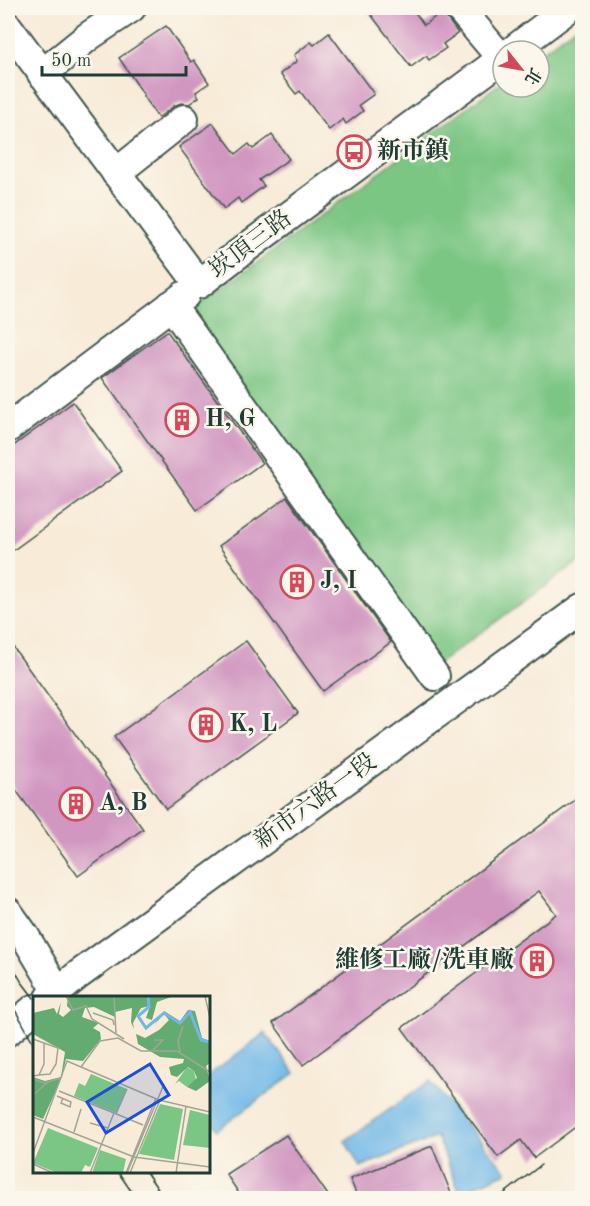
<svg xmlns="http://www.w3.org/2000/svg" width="590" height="1206" viewBox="0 0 590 1206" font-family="'Old Standard TT','Noto Serif TC',serif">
	<rect width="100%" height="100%" fill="#fbf7ec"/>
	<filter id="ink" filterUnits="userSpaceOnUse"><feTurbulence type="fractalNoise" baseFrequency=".0167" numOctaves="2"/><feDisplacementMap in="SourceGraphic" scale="12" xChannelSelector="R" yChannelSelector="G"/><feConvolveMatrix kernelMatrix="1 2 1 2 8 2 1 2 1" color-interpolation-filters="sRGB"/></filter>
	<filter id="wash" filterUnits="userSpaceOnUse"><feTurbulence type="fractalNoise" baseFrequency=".008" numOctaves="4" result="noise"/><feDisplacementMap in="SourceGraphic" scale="24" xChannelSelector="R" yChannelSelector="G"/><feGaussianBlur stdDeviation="1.35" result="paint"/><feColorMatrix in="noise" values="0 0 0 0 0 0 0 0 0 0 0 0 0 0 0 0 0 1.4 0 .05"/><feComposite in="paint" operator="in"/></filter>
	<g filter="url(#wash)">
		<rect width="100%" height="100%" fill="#f8ebd8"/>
		<!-- green -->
		<polygon fill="#7bc684" stroke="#4d825c" stroke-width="1.5" points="582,22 582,559 438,664 186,315 503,81 503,87 539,87 539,54"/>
		<!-- water -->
		<g fill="#70b7e7" stroke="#487a8e" stroke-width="1.5">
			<polygon points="265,1033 295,1073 217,1130 209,1118 209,1075"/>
			<polygon points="430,1081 507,1172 460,1193 437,1137 360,1167 345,1141"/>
		</g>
		<g id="blocks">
			<!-- building -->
			<g fill="#d197c1">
				<polygon points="366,8 412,8 424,25 442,12 458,33 443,44 446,48 429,60 426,56 411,67"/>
				<polygon points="166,26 191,62 194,60 209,83 196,92 199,97 189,104 181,103 174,106 158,118 143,96 144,95 119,58"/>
				<polygon points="329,33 374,94 359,105 363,111 346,124 343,119 329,130 300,91 296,94 280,74 297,61 294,55 311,42 314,45"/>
				<polygon points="213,123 236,154 249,144 253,149 272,135 289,159 259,180 264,186 241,203 238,198 224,209 179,147"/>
				<polygon points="167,331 262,463 197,510 102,378"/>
				<polygon points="73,402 122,471 8,554 8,450"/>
				<polygon points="287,497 391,642 323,691 219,546"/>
				<polygon points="8,640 143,829 78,876 8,779"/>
				<polygon points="246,641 298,713 166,809 114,737"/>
				<polygon points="582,795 582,1122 534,1158 521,1140 498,1157 402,1028 556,914 539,891 303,1065 273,1023"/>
				<polygon points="286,1135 330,1198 242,1198 226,1174"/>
				<polygon points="432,1146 453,1198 358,1198 350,1179"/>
			</g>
		</g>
	</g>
	<g filter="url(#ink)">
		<use href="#blocks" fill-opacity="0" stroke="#40574d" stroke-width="1.5"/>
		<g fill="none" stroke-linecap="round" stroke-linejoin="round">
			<defs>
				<g id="minor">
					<polyline points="459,8 502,59"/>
					<polyline points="8,27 199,284 246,248 503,58"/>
					<polyline points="512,51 569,8"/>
					<polyline points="42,74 89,36 131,8"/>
					<polyline points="116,173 184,119"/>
					<polyline points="171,305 435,676"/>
					<polyline points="8,428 185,295"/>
					<polyline points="8,912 25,936 58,992"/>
					<polyline points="50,998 78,975 582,608"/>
					<polyline points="8,1031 34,1009"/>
				</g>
			</defs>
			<!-- minor casing -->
			<use href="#minor" stroke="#40574d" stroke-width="32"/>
			<!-- minor -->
			<use href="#minor" stroke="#fff" stroke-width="28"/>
			<!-- tram -->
			<g stroke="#1f3d34" stroke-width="1.5">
				<polyline points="8,958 21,981 34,998"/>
				<polyline points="8,999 21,1020 34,1044"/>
				<polyline points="118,1172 136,1198"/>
				<polyline points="146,1172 164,1198"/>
				<polyline points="501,1196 541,1165"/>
			</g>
		</g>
	</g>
	<!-- icons -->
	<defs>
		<symbol id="bus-ring" viewBox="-11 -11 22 22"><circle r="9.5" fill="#fbf7ec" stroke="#d1495b" stroke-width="1.5"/><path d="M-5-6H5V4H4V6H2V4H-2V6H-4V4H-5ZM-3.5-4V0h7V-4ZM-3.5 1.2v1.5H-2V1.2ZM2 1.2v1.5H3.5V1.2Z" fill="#d1495b"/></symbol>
		<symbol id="building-ring" viewBox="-11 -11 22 22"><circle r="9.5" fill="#fbf7ec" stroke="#d1495b" stroke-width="1.5"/><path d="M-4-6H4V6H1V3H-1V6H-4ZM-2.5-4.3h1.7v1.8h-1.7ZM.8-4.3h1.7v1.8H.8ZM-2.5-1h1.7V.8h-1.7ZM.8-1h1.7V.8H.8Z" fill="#d1495b"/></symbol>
	</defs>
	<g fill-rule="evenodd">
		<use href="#bus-ring" x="335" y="133" width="38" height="38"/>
		<use href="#building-ring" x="163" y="401" width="38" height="38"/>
		<use href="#building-ring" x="278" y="563" width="38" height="38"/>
		<use href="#building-ring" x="187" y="706" width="38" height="38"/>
		<use href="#building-ring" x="57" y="785" width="38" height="38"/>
		<use href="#building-ring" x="518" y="942" width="38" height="38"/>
	</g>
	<g text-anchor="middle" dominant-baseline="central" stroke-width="5" stroke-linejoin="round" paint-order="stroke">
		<!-- poi labels -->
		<g font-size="24" font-weight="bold" fill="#1f3d34" stroke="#fbf7ec" text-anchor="start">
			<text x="377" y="152">新市鎮</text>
			<text x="205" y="420">H, G</text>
			<text x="320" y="582">J, I</text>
			<text x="229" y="725">K, L</text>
			<text x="99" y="804">A, B</text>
			<text x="514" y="961" text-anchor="end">維修工廠/洗車廠</text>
		</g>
		<!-- street labels -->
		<g font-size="24" fill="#1f3d34" stroke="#fbf7ec">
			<text transform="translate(251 245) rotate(-37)">崁頂三路</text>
			<text transform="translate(316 802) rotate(-36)">新市六路一段</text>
		</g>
	</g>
	<!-- overview -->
	<g transform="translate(33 996)">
		<rect width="177" height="177" fill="#f8ebd8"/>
		<path d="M 154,71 L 161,75 L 163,84 L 154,91 L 146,85 L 142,88 ZM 58,78 L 94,93 L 83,117 L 41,100 L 46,87 L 52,90 ZM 127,108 L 150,113 L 141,164 L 106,158 ZM 157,114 L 177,119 L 177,152 L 150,149 ZM 15,132 L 65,152 L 57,171 L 52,169 L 48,177 L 24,177 L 0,167 ZM 67,154 L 93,163 L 90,177 L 59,177 Z" fill="#7bc684"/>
		<path d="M 35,0 L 141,0 L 124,6 L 119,24 L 113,22 L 117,10 L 108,12 L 100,27 L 101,33 L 98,26 L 99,12 L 82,16 L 82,21 L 61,11 L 52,12 L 49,21 L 66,27 L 60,32 L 67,36 L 68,43 L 50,65 L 33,63 L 29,81 L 10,123 L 0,119 L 0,81 L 12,85 L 28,81 L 32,56 L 0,38 L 0,17 L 21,12 L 24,18 L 28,6 L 26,18 L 30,21 L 38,14 L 34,10 ZM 155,14 L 162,15 L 169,42 L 177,45 L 177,67 L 173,70 L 177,85 L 163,95 L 154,91 L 164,82 L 161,75 L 155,71 L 144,81 L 138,79 L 136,71 L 150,67 L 151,63 L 127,61 L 105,48 L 103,38 L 112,42 L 126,34 L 136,24 L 131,18 L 121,29 L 131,15 L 147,25 Z" fill="#64ab72"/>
		<path fill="none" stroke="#70b7e7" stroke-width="3" d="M 115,0 L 116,11 L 105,20 L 113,32 L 131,17 L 147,27 L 157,16 L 168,44 L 177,46"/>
		<path fill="none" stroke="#a1a596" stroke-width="1.5" d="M 33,0 L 40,14 L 53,10 L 59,23 L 91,43M 81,0 L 83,37M 172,0 L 177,22M 60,17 L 80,24 L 81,29M 0,43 L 11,47 L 11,68 L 6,79 L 0,80M 120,54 L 130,44 L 121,44M 147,56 L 145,45 L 150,30M 48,71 L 126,104 L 177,116M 6,79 L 17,78 L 23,68 L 25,52 L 11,47M 0,83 L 11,87 L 28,82M 26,95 L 81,117 L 57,177M 0,99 L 15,86M 24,100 L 38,106 L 37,111 L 28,107 L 30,102M 81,117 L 110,129M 83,118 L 94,93M 0,121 L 101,161 L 177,171M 57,127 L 75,132M 41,136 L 48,113M 0,157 L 34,65 L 48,71 L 67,45 L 85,42 L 108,55 L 144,55 L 177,76M 0,168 L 20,177M 93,177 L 123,102M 94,177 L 131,88M 97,177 L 127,104M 143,177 L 153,110"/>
		<path fill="#1d4ed8" fill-opacity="0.15" stroke="#1d4ed8" stroke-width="3" d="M 117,68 L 136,99 L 73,137 L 54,106 Z"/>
		<rect width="177" height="177" fill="none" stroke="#1f3d34" stroke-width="3"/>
	</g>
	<!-- margin -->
	<rect width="590" height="1206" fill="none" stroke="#fbf7ec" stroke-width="30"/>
	<!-- north arrow -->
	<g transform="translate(521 69) rotate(121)"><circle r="28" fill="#fbf7ec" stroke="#a3ada2" stroke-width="1.5"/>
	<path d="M0-4.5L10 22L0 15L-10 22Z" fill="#d1495b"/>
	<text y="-9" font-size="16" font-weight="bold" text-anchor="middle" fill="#1f3d34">北</text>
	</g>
	<!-- scale -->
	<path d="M42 66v9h144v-9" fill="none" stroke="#1f3d34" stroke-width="3"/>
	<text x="51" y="66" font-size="18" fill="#1f3d34" stroke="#fbf7ec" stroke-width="4.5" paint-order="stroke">50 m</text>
</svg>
